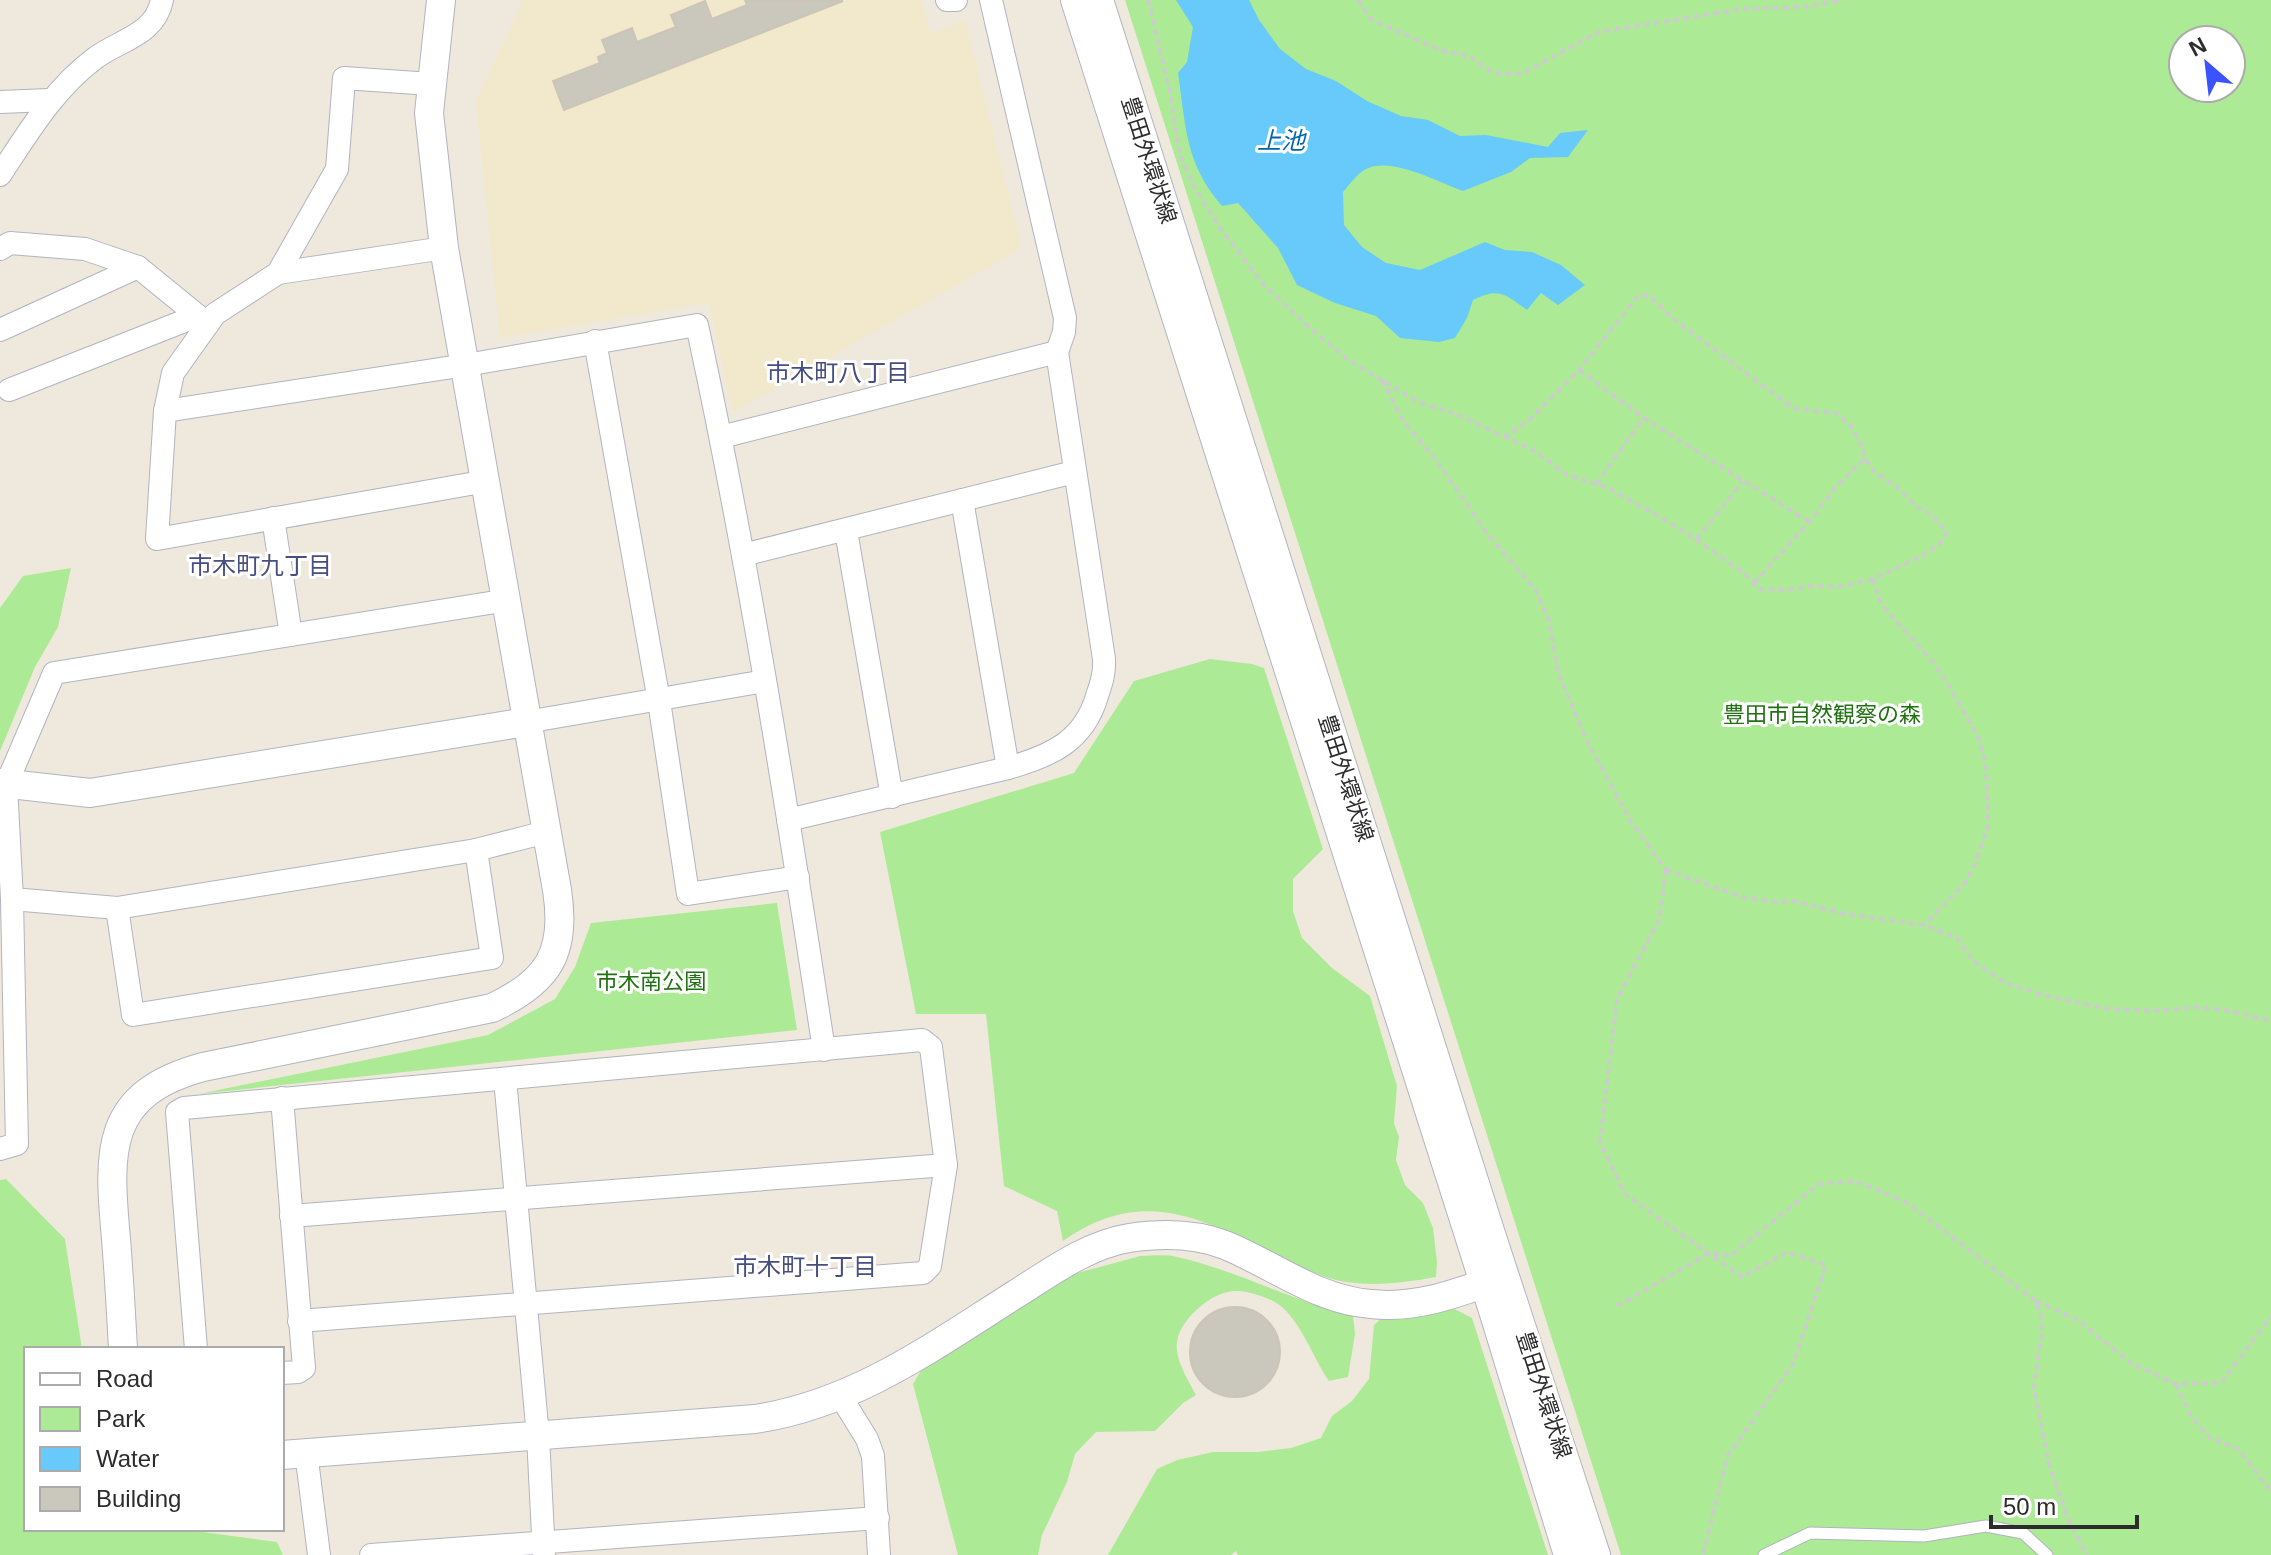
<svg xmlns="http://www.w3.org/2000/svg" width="2271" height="1555" viewBox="0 0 2271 1555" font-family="Arial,'Noto Sans JP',sans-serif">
	<rect width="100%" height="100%" fill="#efe9dd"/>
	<!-- education -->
	<polygon fill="#f2e8cc" points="523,0 921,0 931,33 965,20 1022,248 733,412 709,303 500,338 476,102"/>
	<!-- green -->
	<g fill="#adea95" fill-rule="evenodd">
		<path d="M 1125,0 L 2271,0 L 2271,1555 L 1621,1555 ZM 2183,40 L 2231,40 L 2231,88 L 2183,88 Z"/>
		<polygon points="71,568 58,627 35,667 0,751 0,608 23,576"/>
		<path d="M 1210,659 L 1252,664 L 1264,668 L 1323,849 L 1293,879 L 1293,911 L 1302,938 L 1332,968 L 1370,996 L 1397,1086 L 1394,1123 L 1399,1137 L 1396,1160 L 1405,1185 L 1423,1203 L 1433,1228 L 1437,1262 L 1436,1277 C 1398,1284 1357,1289 1320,1275 C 1229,1240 1161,1172 1063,1241 L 1057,1211 L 1004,1186 L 986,1014 L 916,1014 L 880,832 L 1074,773 L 1134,681 Z"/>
		<polygon points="777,903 797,1030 199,1094 488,1035 555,999 575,967 591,923"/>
		<polygon points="6,1179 65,1239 82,1349 26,1349 26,1529 181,1529 277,1542 283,1555 0,1555 0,1180"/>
		<path d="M 1140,1256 C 1152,1256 1165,1254 1177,1257 C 1237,1270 1293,1302 1353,1315 L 1355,1334 L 1348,1377 L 1329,1381 C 1313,1359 1299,1314 1273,1301 C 1265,1297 1248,1291 1238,1291 C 1215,1289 1184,1316 1178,1337 C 1172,1356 1188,1379 1196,1395 L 1183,1403 L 1155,1431 L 1096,1432 L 1075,1454 L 1067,1482 L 1042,1535 L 1038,1555 L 958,1555 L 913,1384 L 925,1364 L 1074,1274 Z"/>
		<polygon points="1445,1304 1472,1318 1548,1555 1238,1555 1236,1551 1231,1555 1108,1555 1157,1469 1177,1460 1213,1452 1258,1452 1291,1448 1321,1438 1332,1416 1352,1401 1369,1379 1374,1325 1384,1316"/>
	</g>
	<!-- water -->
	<path fill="#67cafa" d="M 1176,0 L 1249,0 L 1259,20 L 1280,49 L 1306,69 L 1336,81 L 1367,101 L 1401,116 L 1428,120 L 1460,136 L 1486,135 L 1548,147 L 1560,133 L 1588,130 L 1568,157 L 1530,158 L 1511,172 L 1463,191 C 1438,182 1391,156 1366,169 C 1357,174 1350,184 1343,192 L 1344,225 L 1362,247 L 1386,263 L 1420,270 L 1485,242 L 1505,250 L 1532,252 L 1561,265 L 1585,285 L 1558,305 L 1541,293 L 1527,310 C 1505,294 1499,287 1473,300 L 1467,318 L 1455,338 L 1439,342 L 1400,338 L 1376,316 L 1335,303 L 1297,285 L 1278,248 L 1238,203 L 1222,206 C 1185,163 1186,127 1178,73 L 1187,62 L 1193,27 Z"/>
	<!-- building -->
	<g fill="#cac7bc" stroke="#cbc5b7" stroke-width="2">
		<polygon points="745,0 843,1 564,110 553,81 600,63 598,57 607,53 602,40 632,28 637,42 676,27 671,15 705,1 712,19 747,5"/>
		<circle cx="1235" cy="1352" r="45"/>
	</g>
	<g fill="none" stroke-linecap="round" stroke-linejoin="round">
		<defs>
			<polyline id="service" points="1764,1555 1810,1533 1924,1536 1986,1526 2023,1533 2047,1555"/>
			<g id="minor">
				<polyline points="947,0 956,0"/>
				<polyline points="431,84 344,78 337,169 278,273 215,314 173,373 165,411 157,539 487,481"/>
				<polyline points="0,102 49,100"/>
				<path d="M 0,175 C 28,133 53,90 94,59 C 118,40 155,36 162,0"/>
				<polyline points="0,249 10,243 85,249 138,267 208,324"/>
				<polyline points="278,273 444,248"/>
				<polyline points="0,330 138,267"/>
				<polyline points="595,341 659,701 688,894 798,877"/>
				<polyline points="9,390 197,316"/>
				<path d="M 165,411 L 466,365 L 697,325 C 749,565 787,807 824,1050"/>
				<polyline points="721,437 1057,352"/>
				<polyline points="962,500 1008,768"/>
				<polyline points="273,518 291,635"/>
				<polyline points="846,531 892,797"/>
				<polyline points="743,555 1074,472"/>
				<polyline points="526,722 765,681"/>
				<path d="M 788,820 L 1008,768 C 1051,756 1084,741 1097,696 C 1101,684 1105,673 1104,659 L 1057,352 L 1064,332 L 1065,318 L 991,0"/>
				<polyline points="12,899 117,908 476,850 546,832"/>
				<polyline points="117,908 133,1015 492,958 476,850"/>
				<polyline points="505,1079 538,1436 544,1555"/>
				<polyline points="282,1098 304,1368 298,1372 282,1373"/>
				<polyline points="0,1149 17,1144 12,899 6,785 54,673 508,600"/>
				<polyline points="291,1216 946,1165"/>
				<polyline points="196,1349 177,1112 184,1108 922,1040 931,1047 946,1165 930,1266 923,1273 299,1321"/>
				<polyline points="841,1397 867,1439 873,1456 879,1555"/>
				<polyline points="306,1452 319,1555"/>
				<polyline points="371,1555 878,1518"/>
			</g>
			<g id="tertiary">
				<polyline points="1075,0 1495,1317 1568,1555"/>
				<polyline points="1099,0 1491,1234 1596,1555"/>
				<polyline points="0,783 90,793 526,722"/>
				<path d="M 123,1349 C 121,1312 119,1276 116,1239 C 108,1151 104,1094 203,1067 L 492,1008 C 548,982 567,953 557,890 L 444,248 L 429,113 L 441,0"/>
				<path d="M 282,1455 L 755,1419 C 855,1404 932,1347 1016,1294 C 1051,1272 1087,1245 1129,1238 C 1162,1233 1194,1233 1225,1245 C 1274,1265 1317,1300 1371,1304 C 1417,1309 1457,1293 1500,1278"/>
			</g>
		</defs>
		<!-- service casing -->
		<use href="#service" stroke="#b1b3c1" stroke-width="13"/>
		<!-- minor casing -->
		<use href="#minor" stroke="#b1b3c1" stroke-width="24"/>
		<!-- tertiary casing -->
		<use href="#tertiary" stroke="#b1b3c1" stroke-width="30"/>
		<!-- path -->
		<g stroke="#ccc" stroke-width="4" stroke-dasharray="6 4" stroke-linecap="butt">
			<polyline points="1148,0 1170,93 1180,155 1194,187 1221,229 1263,284 1302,321 1347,359 1418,402 1456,414 1533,450 1567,475 1606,487 1679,528 1744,573 1759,589 1786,590 1811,586 1839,587 1873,579 1922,556 1941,543 1947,532 1931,514 1915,505 1895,485 1875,473 1865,458 1863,448 1851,426 1836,413 1796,409 1785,402 1672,318 1648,295 1637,297 1579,370 1527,422 1505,437"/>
			<polyline points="1358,0 1372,20 1399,32 1443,51 1469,56 1493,73 1521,74 1599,32 1743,9 1802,7 1844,0"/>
			<polyline points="1579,370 1644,418 1809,522"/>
			<polyline points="1382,380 1403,421 1436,460 1486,532 1536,591 1549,620 1558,673 1587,741 1631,822 1666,870"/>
			<polyline points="1596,484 1644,418"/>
			<polyline points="1697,539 1742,482"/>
			<polyline points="1873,579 1880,601 1887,611 1933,662 1951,689 1979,739 1986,766 1988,827 1974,866 1965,883 1924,925"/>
			<polyline points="1754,583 1809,522 1835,488 1865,458"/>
			<polyline points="1666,870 1659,920 1617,999 1600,1142 1625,1194 1742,1277 1787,1252 1826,1265 1793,1364 1727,1457 1703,1555"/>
			<polyline points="1666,870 1743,897 1776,902 1795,901 1840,913 1924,925 1957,938 1972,960 2005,983 2047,996 2108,1009 2156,1011 2196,1007 2230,1011 2271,1021"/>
			<polyline points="1713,1253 1730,1256 1819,1184 1855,1181 1906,1202 2036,1301 2041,1316 2041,1340 2034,1385 2037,1406 2049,1464 2068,1519 2087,1555"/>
			<polyline points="2036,1301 2078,1320 2131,1363 2176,1384 2221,1383 2271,1316"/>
			<polyline points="1617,1306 1710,1253"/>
			<polyline points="2176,1384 2192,1418 2209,1437 2238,1449 2271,1491"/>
		</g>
		<!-- service -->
		<use href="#service" stroke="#fff" stroke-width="11"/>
		<!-- minor -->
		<use href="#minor" stroke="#fff" stroke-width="22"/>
		<!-- tertiary -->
		<use href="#tertiary" stroke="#fff" stroke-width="28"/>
	</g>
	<g text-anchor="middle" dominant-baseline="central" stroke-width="6" stroke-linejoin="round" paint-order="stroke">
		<!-- street labels -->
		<g font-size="22" fill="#2c2c2c" stroke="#fff">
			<text transform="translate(1149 160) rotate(72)">豊田外環状線</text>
			<text transform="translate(1346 778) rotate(72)">豊田外環状線</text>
			<text transform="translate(1544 1395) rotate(72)">豊田外環状線</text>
		</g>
		<!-- park labels -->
		<g font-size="22" fill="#217213" stroke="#fff">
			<text x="1822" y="714">豊田市自然観察の森</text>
			<text x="651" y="981">市木南公園</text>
		</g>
		<!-- water labels -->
		<g font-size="24" font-style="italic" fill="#0066ac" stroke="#fff">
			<text x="1281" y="140">上池</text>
		</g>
		<!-- neighbourhood labels -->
		<g font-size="24" fill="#474e82" stroke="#fff">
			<text x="838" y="372">市木町八丁目</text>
			<text x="260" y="565">市木町九丁目</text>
			<text x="805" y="1266">市木町十丁目</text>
		</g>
	</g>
	<!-- legend -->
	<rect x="24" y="1347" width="260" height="184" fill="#ffffff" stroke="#ababab" stroke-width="2"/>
	<rect x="40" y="1373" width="40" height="12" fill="#ffffff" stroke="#ababab" stroke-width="2"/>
	<text x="96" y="1387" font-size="24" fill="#2c2c2c">Road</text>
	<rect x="40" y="1407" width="40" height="24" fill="#adea95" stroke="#ababab" stroke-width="2"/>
	<text x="96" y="1427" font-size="24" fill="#2c2c2c">Park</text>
	<rect x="40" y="1447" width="40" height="24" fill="#67cafa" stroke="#ababab" stroke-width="2"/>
	<text x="96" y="1467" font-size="24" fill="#2c2c2c">Water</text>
	<rect x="40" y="1487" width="40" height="24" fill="#cac7bc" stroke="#ababab" stroke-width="2"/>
	<text x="96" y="1507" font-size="24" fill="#2c2c2c">Building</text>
	<!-- north arrow -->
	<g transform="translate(2207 64) rotate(332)"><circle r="38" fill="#ffffff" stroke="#ababab" stroke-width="2"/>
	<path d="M0-6L14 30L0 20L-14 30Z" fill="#3b53ff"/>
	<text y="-12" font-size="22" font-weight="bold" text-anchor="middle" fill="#2c2c2c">N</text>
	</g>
	<!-- scale -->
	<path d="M1991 1515v12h146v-12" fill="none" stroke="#2c2c2c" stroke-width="4"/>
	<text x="2003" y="1515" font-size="24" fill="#2c2c2c" stroke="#ffffff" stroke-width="6" paint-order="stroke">50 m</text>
</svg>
